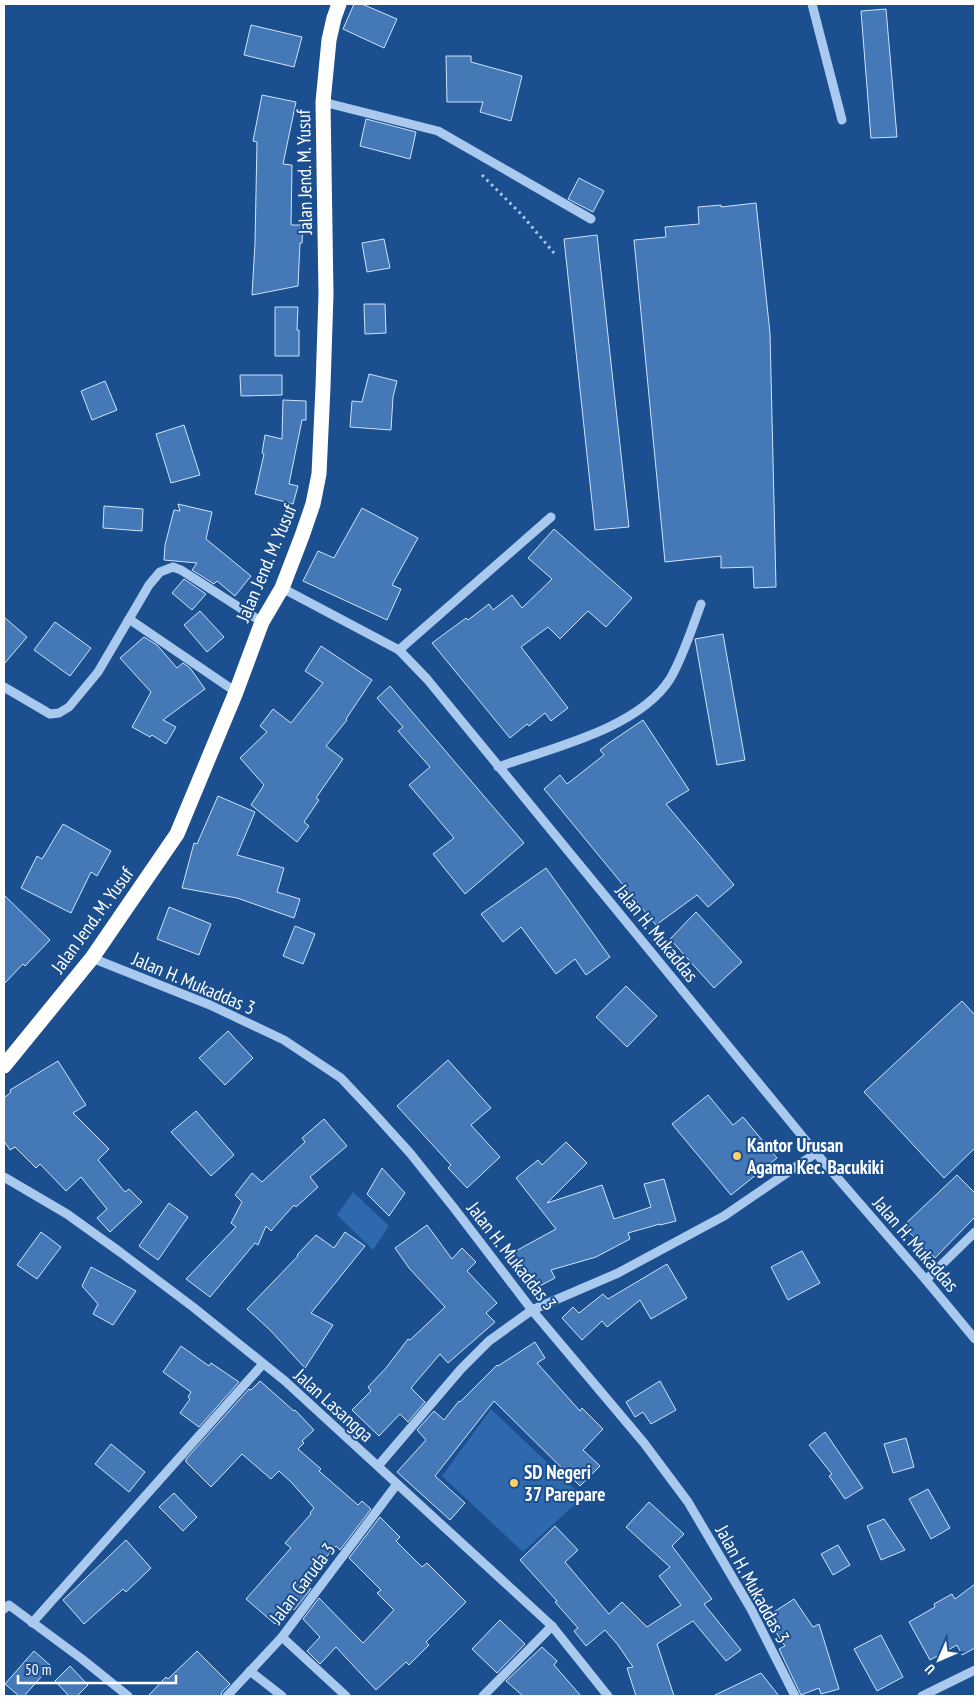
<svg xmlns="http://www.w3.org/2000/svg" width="979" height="1700" viewBox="0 0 979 1700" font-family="'PT Sans Narrow',sans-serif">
	<rect width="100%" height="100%" fill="#1b4f8f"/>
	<!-- green -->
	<g fill="#2e69ad">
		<polygon points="353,1192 389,1226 373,1250 337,1215"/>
		<polygon points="491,1409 583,1497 523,1552 442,1476"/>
	</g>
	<!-- building -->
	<g fill="#4478b7" stroke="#cfe3fa">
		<polygon points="354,4 362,4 397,19 384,48 343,29"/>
		<polygon points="886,9 897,137 871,138 861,11"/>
		<polygon points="251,25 302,37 294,67 244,55"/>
		<polygon points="446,56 471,56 471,62 522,76 511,121 480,112 483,102 447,102"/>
		<polygon points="262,95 296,102 283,164 292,165 291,225 303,225 302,243 300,243 298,286 252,295 255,243 257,142 253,141"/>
		<polygon points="366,119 416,132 410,159 360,146"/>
		<polygon points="579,178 604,191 593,212 568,199"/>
		<polygon points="756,203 770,333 776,587 754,588 753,567 721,568 721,556 665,562 634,240 666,237 665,227 699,224 698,207 721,205 721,207"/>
		<polygon points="597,235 629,527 595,530 564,239"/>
		<polygon points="384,239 390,268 367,272 362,243"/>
		<polygon points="364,304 385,304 386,333 365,334"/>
		<polygon points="275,307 298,307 297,330 299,330 299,356 275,356"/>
		<polygon points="369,374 397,381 393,397 391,430 350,427 352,401 362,402"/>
		<polygon points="240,375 282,375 282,395 241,396"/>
		<polygon points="105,381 117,410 92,420 81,391"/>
		<polygon points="283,400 306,401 306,420 302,420 289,484 298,486 293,504 255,494 264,454 262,453 265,435 282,439"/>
		<polygon points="184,425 200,475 171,483 156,434"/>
		<polygon points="178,504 212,512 206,539 251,576 235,596 217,581 214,584 192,570 197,563 164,560 165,545 174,510 180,511"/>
		<polygon points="104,506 143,509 142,531 103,528"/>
		<polygon points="362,508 418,538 392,585 401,589 387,620 303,581 318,551 334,558"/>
		<polygon points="554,529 632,598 606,627 588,611 560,639 548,627 521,647 568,708 551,721 545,713 529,726 527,724 510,738 432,643 466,618 468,620 489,604 493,610 512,595 522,608 552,579 528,558"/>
		<polygon points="184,579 206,594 192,610 172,593"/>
		<polygon points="200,611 224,637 207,652 184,625"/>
		<polygon points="4,617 27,637 4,664"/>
		<polygon points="55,622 91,648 70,676 34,650"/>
		<polygon points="723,634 745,760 717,765 695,639"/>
		<polygon points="144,637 157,645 177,668 183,663 190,668 205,689 163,720 176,727 166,744 152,735 150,737 132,727 151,692 120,658"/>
		<polygon points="321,646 372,680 346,719 347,720 326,746 343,759 316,798 319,800 304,822 309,826 297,842 251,805 264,785 240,758 267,732 260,726 273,709 291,723 323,683 305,671"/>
		<polygon points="390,686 524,843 465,894 433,854 454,838 409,785 430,767 398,731 403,727 377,698"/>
		<polygon points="643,720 689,790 666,804 734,885 708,907 697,895 656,925 544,789 560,775 567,784 604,755 600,750 609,743"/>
		<polygon points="218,796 255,812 237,855 284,868 277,892 300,899 294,918 237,898 182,888 194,843 197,844"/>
		<polygon points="63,824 111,851 97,876 91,872 71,913 21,888 37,856 42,859"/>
		<polygon points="546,868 610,957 586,975 575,959 556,974 521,927 503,942 481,914"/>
		<polygon points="4,895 50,940 25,966 23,964 4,984"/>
		<polygon points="169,907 211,924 199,955 157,939"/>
		<polygon points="696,912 742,962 714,988 670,939"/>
		<polygon points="295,926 315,934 303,964 283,956"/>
		<polygon points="626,986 657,1016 627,1047 596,1017"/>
		<polygon points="962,1001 975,1015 975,1148 944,1178 864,1092"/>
		<polygon points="228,1031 253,1058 225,1085 199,1058"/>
		<polygon points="448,1060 491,1108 471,1125 500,1157 467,1188 448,1168 451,1165 397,1106"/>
		<polygon points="58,1061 86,1105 73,1113 109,1149 98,1160 125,1192 129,1189 142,1202 110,1232 97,1218 107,1209 81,1177 66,1191 40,1164 36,1168 15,1147 10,1150 4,1141 4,1098 11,1092 10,1090"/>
		<polygon points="708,1095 733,1125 743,1117 777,1158 731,1195 672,1124"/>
		<polygon points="196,1111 234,1155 211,1176 171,1132"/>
		<polygon points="324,1119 347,1146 310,1177 318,1187 296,1207 294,1205 271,1231 266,1226 258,1245 255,1243 210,1297 186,1279 236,1227 231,1223 242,1202 235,1195 252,1173 262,1182 305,1142 302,1138"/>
		<polygon points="566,1142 587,1163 547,1203 602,1185 614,1219 651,1207 644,1184 664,1179 676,1221 660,1225 660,1224 628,1233 630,1239 596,1257 551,1270 555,1278 532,1290 512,1253 556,1229 516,1178 538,1160 542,1165"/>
		<polygon points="382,1168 405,1193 389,1216 367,1194"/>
		<polygon points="957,1175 975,1193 975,1217 935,1258 903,1226"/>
		<polygon points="169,1203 188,1217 158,1260 139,1246"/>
		<polygon points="427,1225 452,1259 462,1248 476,1262 467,1271 497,1303 486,1313 495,1322 448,1363 440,1354 411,1388 425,1402 408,1422 400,1414 379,1436 352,1410 371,1391 368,1387 386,1368 408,1339 410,1340 445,1307 409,1268 395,1248"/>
		<polygon points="41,1232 61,1247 37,1279 17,1265"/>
		<polygon points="345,1232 365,1246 311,1313 333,1325 305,1368 270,1330 247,1309 298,1256 297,1255 316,1235 334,1248"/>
		<polygon points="802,1251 820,1283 788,1300 771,1267"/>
		<polygon points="667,1264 687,1298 651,1319 640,1300 607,1327 602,1321 582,1340 562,1318 573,1307 579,1313 603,1294 608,1299"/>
		<polygon points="91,1267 136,1291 113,1325 93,1314 98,1304 82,1286"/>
		<polygon points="535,1342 545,1358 537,1363 580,1411 582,1408 603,1429 583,1450 600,1466 580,1486 494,1401 435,1476 465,1503 450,1520 397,1472 426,1440 417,1430 434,1411 444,1420 459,1401 460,1402 497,1365 498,1366"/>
		<polygon points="181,1346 209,1366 211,1363 239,1382 199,1427 180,1413 190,1399 188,1397 191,1392 163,1372"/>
		<polygon points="260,1381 294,1411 295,1410 314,1430 302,1441 304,1443 298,1449 321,1469 319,1471 358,1505 362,1501 371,1509 340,1550 336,1546 304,1582 311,1589 294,1610 291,1606 275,1624 246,1599 291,1548 285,1543 311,1514 310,1513 314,1508 292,1483 279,1471 271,1479 242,1454 211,1487 186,1462 186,1459 249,1389 251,1390"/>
		<polygon points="660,1381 676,1410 651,1424 643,1412 635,1417 626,1402"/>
		<polygon points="825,1432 863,1488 845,1499 829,1476 832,1474 809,1445"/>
		<polygon points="906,1438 914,1467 893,1473 884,1444"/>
		<polygon points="111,1444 145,1472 129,1492 95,1464"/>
		<polygon points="928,1489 950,1528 931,1539 909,1499"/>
		<polygon points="174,1493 197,1517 183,1531 159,1507"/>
		<polygon points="649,1502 684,1534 672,1546 712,1599 704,1604 741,1650 726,1661 693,1621 657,1644 674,1696 636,1696 627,1668 633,1667 618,1645 605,1630 586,1646 574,1631 578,1628 555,1602 557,1601 520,1560 555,1526 578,1550 565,1562 609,1614 622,1602 647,1627 681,1605 659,1576 670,1567 626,1527"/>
		<polygon points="380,1517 400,1537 396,1541 422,1567 427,1563 466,1602 426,1642 429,1645 409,1665 406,1662 376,1690 336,1647 320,1664 307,1651 320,1637 303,1619 319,1598 363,1643 394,1610 377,1593 381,1590 349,1558"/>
		<polygon points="884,1519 905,1550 881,1560 867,1526"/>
		<polygon points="126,1540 151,1568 126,1592 123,1589 84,1624 63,1600"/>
		<polygon points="838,1545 850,1565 833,1575 821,1554"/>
		<polygon points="975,1584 975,1648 962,1655 957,1645 930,1660 909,1622 935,1607 934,1604 952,1594 955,1599"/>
		<polygon points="794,1599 813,1627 819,1624 839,1689 821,1694 819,1688 801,1695 779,1649 785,1646 766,1617"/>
		<polygon points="500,1620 525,1644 497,1673 472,1649"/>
		<polygon points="881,1635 903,1677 877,1691 854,1649"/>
		<polygon points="542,1647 557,1661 554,1665 581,1696 523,1696 506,1681"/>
		<polygon points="34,1651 51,1666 24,1696 19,1696 5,1684"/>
		<polygon points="197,1651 230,1684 222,1692 221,1696 148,1696 166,1677 168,1679"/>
		<polygon points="70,1666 88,1685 77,1696 69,1696 55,1681"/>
		<polygon points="761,1673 779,1696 713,1696"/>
	</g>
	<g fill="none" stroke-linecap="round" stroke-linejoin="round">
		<!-- path -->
		<polyline stroke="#a9c9ee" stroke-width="3" stroke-dasharray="2.5 4" stroke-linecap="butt" points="482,175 521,214 554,253"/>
		<!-- minor -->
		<g stroke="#a9c9ee" stroke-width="9">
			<polyline points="812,4 842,120"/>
			<polyline points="323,102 438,131 591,219"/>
			<polyline points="282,588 399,650 427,679 816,1153 926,1280 975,1339"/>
			<polyline points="129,619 236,692"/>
			<polyline points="399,650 551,517"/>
			<polyline points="4,687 50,714 59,713 69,707 98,672 149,585 160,572 173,567 181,570 262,622"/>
			<path d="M 498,767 C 551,748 638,729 670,679 C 683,657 692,628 701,604"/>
			<polyline points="92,958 210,1005 284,1040 341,1078 372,1111 410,1153 454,1208 532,1310 644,1443 688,1502 751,1609 795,1696"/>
			<polyline points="4,1177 67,1214 120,1252 193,1307 285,1381 552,1626 608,1696"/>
			<polyline points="926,1280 975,1232"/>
			<polyline points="378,1466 461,1369 489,1341 532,1310 618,1273 724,1216 816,1153"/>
			<polyline points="4,1609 9,1605 82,1659 128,1696"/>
			<polyline points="32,1623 263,1364"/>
			<polyline points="282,1637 346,1696"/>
			<polyline points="250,1671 282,1696"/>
			<polyline points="227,1696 282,1637 397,1484"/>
			<polyline points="483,1696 552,1626"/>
			<polyline points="922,1696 975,1670"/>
		</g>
		<!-- highway -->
		<polyline stroke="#fff" stroke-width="15" points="4,1066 92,958 177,834 236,692 262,622 282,588 302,536 313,504 319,474 323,387 326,294 323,102 329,40 334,18 339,4"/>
	</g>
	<!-- markers -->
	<g fill="#ffd166" stroke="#1b4f8f" stroke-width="2">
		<circle cx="737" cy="1156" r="5"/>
		<circle cx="514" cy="1483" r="5"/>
	</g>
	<g text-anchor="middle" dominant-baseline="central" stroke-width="4" stroke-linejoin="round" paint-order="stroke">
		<!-- street labels -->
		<g font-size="19" fill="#fff" stroke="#1b4f8f">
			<text transform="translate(304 172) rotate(-91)">Jalan Jend. M. Yusuf</text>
			<text transform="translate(266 563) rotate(-67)">Jalan Jend. M. Yusuf</text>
			<text transform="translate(92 920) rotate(-54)">Jalan Jend. M. Yusuf</text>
			<text transform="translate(657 933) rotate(51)">Jalan H. Mukaddas</text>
			<text transform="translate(194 983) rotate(23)">Jalan H. Mukaddas 3</text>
			<text transform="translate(916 1244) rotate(49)">Jalan H. Mukaddas</text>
			<text transform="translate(512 1256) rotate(52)">Jalan H. Mukaddas 3</text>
			<text transform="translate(334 1405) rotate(42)">Jalan Lasangga</text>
			<text transform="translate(302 1583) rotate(-53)">Jalan Garuda 3</text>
			<text transform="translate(753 1584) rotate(61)">Jalan H. Mukaddas 3</text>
		</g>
		<!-- poi labels -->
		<g font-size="19" font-weight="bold" fill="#fff" stroke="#1b4f8f" text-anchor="start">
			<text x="747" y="1145">Kantor Urusan<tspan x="747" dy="22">Agama Kec. Bacukiki</tspan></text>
			<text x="524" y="1472">SD Negeri<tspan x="524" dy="22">37 Parepare</tspan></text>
		</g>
	</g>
	<!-- border -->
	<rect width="979" height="1700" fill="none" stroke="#ffffff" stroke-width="10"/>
	<!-- north arrow -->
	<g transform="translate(939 1660) rotate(225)" stroke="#1b4f8f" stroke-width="4" paint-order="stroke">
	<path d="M0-4L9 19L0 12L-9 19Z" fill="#ffffff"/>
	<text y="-8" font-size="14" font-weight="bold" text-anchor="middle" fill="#ffffff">U</text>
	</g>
	<!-- scale -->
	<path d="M18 1675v8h158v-8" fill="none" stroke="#ffffff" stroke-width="2.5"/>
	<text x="25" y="1675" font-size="15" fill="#ffffff" stroke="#1b4f8f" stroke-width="4" paint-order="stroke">50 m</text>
</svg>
